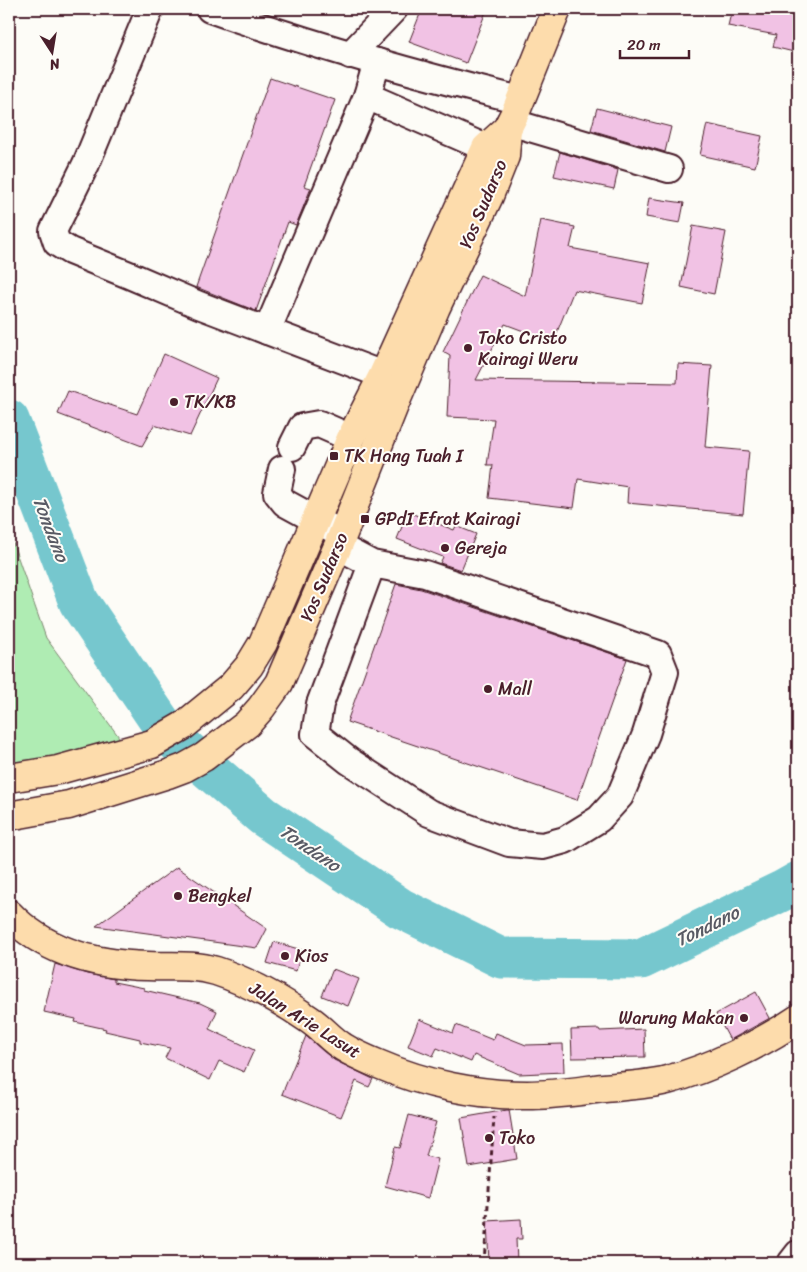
<svg xmlns="http://www.w3.org/2000/svg" width="807" height="1272" viewBox="0 0 807 1272" font-family="Sriracha,sans-serif">
	<rect width="100%" height="100%" fill="#fdfcf7"/>
	<filter id="ink" filterUnits="userSpaceOnUse"><feTurbulence type="fractalNoise" baseFrequency=".02" numOctaves="2"/><feDisplacementMap in="SourceGraphic" scale="10" xChannelSelector="R" yChannelSelector="G"/><feConvolveMatrix kernelMatrix="1 2 1 2 8 2 1 2 1" color-interpolation-filters="sRGB"/></filter>
	<g filter="url(#ink)">
		<!-- green -->
		<polygon fill="#afecb3" stroke="#7c866f" points="9,532 46,638 122,741 9,770"/>
		<g fill="none" stroke-linecap="round" stroke-linejoin="round">
			<!-- river -->
			<polyline stroke="#76c7ce" stroke-width="41" points="9,420 79,602 169,735 263,816 400,908 501,958 641,959 782,891 798,882"/>
		</g>
		<!-- building -->
		<g fill="#f1c2e4" stroke="#4a1f2b">
			<polygon points="422,9 487,9 466,63 409,42"/>
			<polygon points="732,9 798,9 798,53 773,47 776,35 728,26"/>
			<polygon points="270,78 335,100 304,186 311,188 296,225 288,222 256,311 196,287"/>
			<polygon points="597,108 671,127 665,152 591,130"/>
			<polygon points="707,124 762,136 755,167 700,155"/>
			<polygon points="560,152 618,170 614,189 554,176"/>
			<polygon points="649,198 684,203 680,223 646,217"/>
			<polygon points="541,220 575,227 570,248 650,263 642,303 574,290 553,342 505,324 476,380 677,383 678,364 712,366 705,447 749,451 743,514 627,503 628,487 578,479 574,508 489,498 493,465 487,465 494,419 447,417 450,356 443,352 480,275 525,296"/>
			<polygon points="693,226 726,232 714,294 681,287"/>
			<polygon points="164,354 217,378 190,436 154,425 142,446 58,414 68,391 137,414"/>
			<polygon points="408,512 454,530 456,526 476,534 461,570 440,563 443,557 397,539"/>
			<polygon points="396,584 421,589 627,659 577,800 347,722"/>
			<polygon points="177,867 267,929 257,948 96,926"/>
			<polygon points="274,942 302,950 296,971 267,963"/>
			<polygon points="55,964 87,974 114,979 114,982 144,988 144,990 200,1003 217,1011 209,1029 254,1050 244,1072 219,1061 210,1080 165,1058 170,1048 140,1042 140,1039 105,1031 106,1029 75,1022 76,1019 44,1012"/>
			<polygon points="333,969 359,979 348,1006 322,996"/>
			<polygon points="756,992 770,1018 730,1040 716,1014"/>
			<polygon points="419,1019 453,1033 456,1025 493,1040 496,1033 526,1045 563,1044 564,1072 519,1074 474,1055 471,1062 437,1048 433,1056 408,1046"/>
			<polygon points="599,1029 600,1031 644,1029 645,1057 572,1058 571,1030"/>
			<polygon points="306,1036 334,1060 373,1079 369,1087 356,1081 341,1117 282,1094"/>
			<polygon points="507,1110 509,1110 517,1159 469,1167 461,1118"/>
			<polygon points="409,1115 436,1122 426,1156 438,1159 428,1198 385,1186 395,1147 400,1148"/>
			<polygon points="521,1219 522,1239 516,1239 517,1263 489,1263 487,1221"/>
		</g>
		<g fill="none" stroke-linecap="round" stroke-linejoin="round">
			<defs>
				<g id="minor">
					<polyline points="150,9 86,164 53,231 57,243 70,251 129,275 199,305 383,375"/>
					<path d="M 210,9 C 311,45 415,74 520,100"/>
					<polyline points="350,55 394,9"/>
					<polyline points="367,96 486,148"/>
					<polyline points="510,122 669,169"/>
					<polyline points="267,331 367,96 377,62"/>
					<polyline points="292,447 302,427 319,424 351,438"/>
					<polyline points="282,469 277,493 285,503 342,534"/>
					<polyline points="338,546 372,564 425,574 658,654 665,672 646,734 620,796 599,819 565,840 543,846 509,843 429,813 349,761 315,734 320,704 372,564"/>
					<polyline points="791,1263 798,1254"/>
				</g>
				<path id="major" d="M 9,914 C 45,952 97,965 148,966 C 172,967 193,964 216,971 C 250,982 281,1000 310,1020 C 322,1028 331,1040 343,1047 C 354,1054 366,1059 378,1064 C 424,1084 477,1095 527,1095 C 553,1095 578,1091 604,1088 C 624,1086 647,1085 667,1080 C 710,1069 761,1044 798,1019"/>
				<g id="highway">
					<polyline points="9,778 58,770 152,744 183,726 231,687 249,666 263,643 351,438 383,375 486,148 507,129 516,111 557,9"/>
					<polyline points="9,815 14,815 69,805 168,774 184,768 204,757 247,724 261,708 279,683 338,546 393,408 436,307 489,196 505,156 507,129"/>
				</g>
			</defs>
			<!-- minor casing -->
			<use href="#minor" stroke="#4a1f2b" stroke-width="30"/>
			<!-- major casing -->
			<use href="#major" stroke="#4a1f2b" stroke-width="31"/>
			<!-- highway casing -->
			<use href="#highway" stroke="#4a1f2b" stroke-width="31"/>
			<!-- path -->
			<polyline stroke="#4a1f2b" stroke-width="3" stroke-dasharray="5 4" stroke-linecap="butt" points="484,1263 494,1117"/>
			<!-- minor -->
			<use href="#minor" stroke="#fdfcf7" stroke-width="26"/>
			<!-- major -->
			<use href="#major" stroke="#fddcac" stroke-width="28"/>
			<!-- highway -->
			<use href="#highway" stroke="#fddcac" stroke-width="28"/>
		</g>
	</g>
	<!-- markers -->
	<g fill="#4a1f2b" stroke="#fdfcf7" stroke-width="2">
		<circle cx="468" cy="348" r="5"/>
		<circle cx="174" cy="402" r="5"/>
		<rect x="329" y="451" width="10" height="10" rx="2.5"/>
		<rect x="360" y="514" width="10" height="10" rx="2.5"/>
		<circle cx="445" cy="548" r="5"/>
		<circle cx="488" cy="689" r="5"/>
		<circle cx="178" cy="896" r="5"/>
		<circle cx="285" cy="956" r="5"/>
		<circle cx="744" cy="1018" r="5"/>
		<circle cx="489" cy="1138" r="5"/>
	</g>
	<g text-anchor="middle" dominant-baseline="central" stroke-width="4" stroke-linejoin="round" paint-order="stroke">
		<!-- street labels -->
		<g font-size="18" fill="#4a1f2b" stroke="#fdfcf7">
			<text transform="translate(483 204) rotate(-67)">Yos Sudarso</text>
			<text transform="translate(324 577) rotate(-67)">Yos Sudarso</text>
			<text transform="translate(305 1020) rotate(32)">Jalan Arie Lasut</text>
		</g>
		<!-- poi labels -->
		<g font-size="18" fill="#4a1f2b" stroke="#fdfcf7" text-anchor="start">
			<text x="478" y="338">Toko Cristo<tspan x="478" dy="21">Kairagi Weru</tspan></text>
			<text x="184" y="402">TK/KB</text>
			<text x="344" y="456">TK Hang Tuah I</text>
			<text x="375" y="519">GPdI Efrat Kairagi</text>
			<text x="455" y="548">Gereja</text>
			<text x="498" y="689">Mall</text>
			<text x="188" y="896">Bengkel</text>
			<text x="295" y="956">Kios</text>
			<text x="734" y="1018" text-anchor="end">Warung Makan</text>
			<text x="499" y="1138">Toko</text>
		</g>
		<!-- water labels -->
		<g font-size="19" font-style="italic" fill="#595a64" stroke="#fdfcf7">
			<text transform="translate(51 529) rotate(69)">Tondano</text>
			<text transform="translate(310 848) rotate(34)">Tondano</text>
			<text transform="translate(707 926) rotate(-26)">Tondano</text>
		</g>
	</g>
	<!-- margin -->
	<rect width="807" height="1272" fill="none" stroke="#fdfcf7" stroke-width="30"/>
	<rect x="15" y="15" width="777" height="1242" fill="none" stroke="#4a1f2b" stroke-width="2" filter="url(#ink)"/>
	<!-- north arrow -->
	<g transform="translate(52 52) rotate(168)" stroke="#fdfcf7" stroke-width="4" paint-order="stroke">
	<path d="M0-4L9 19L0 12L-9 19Z" fill="#4a1f2b"/>
	<text y="-8" font-size="14" font-weight="bold" text-anchor="middle" fill="#4a1f2b">N</text>
	</g>
	<!-- scale -->
	<path d="M620 50v8h69v-8" fill="none" stroke="#4a1f2b" stroke-width="2.5"/>
	<text x="627" y="50" font-size="15" fill="#4a1f2b" stroke="#fdfcf7" stroke-width="4" paint-order="stroke">20 m</text>
</svg>
